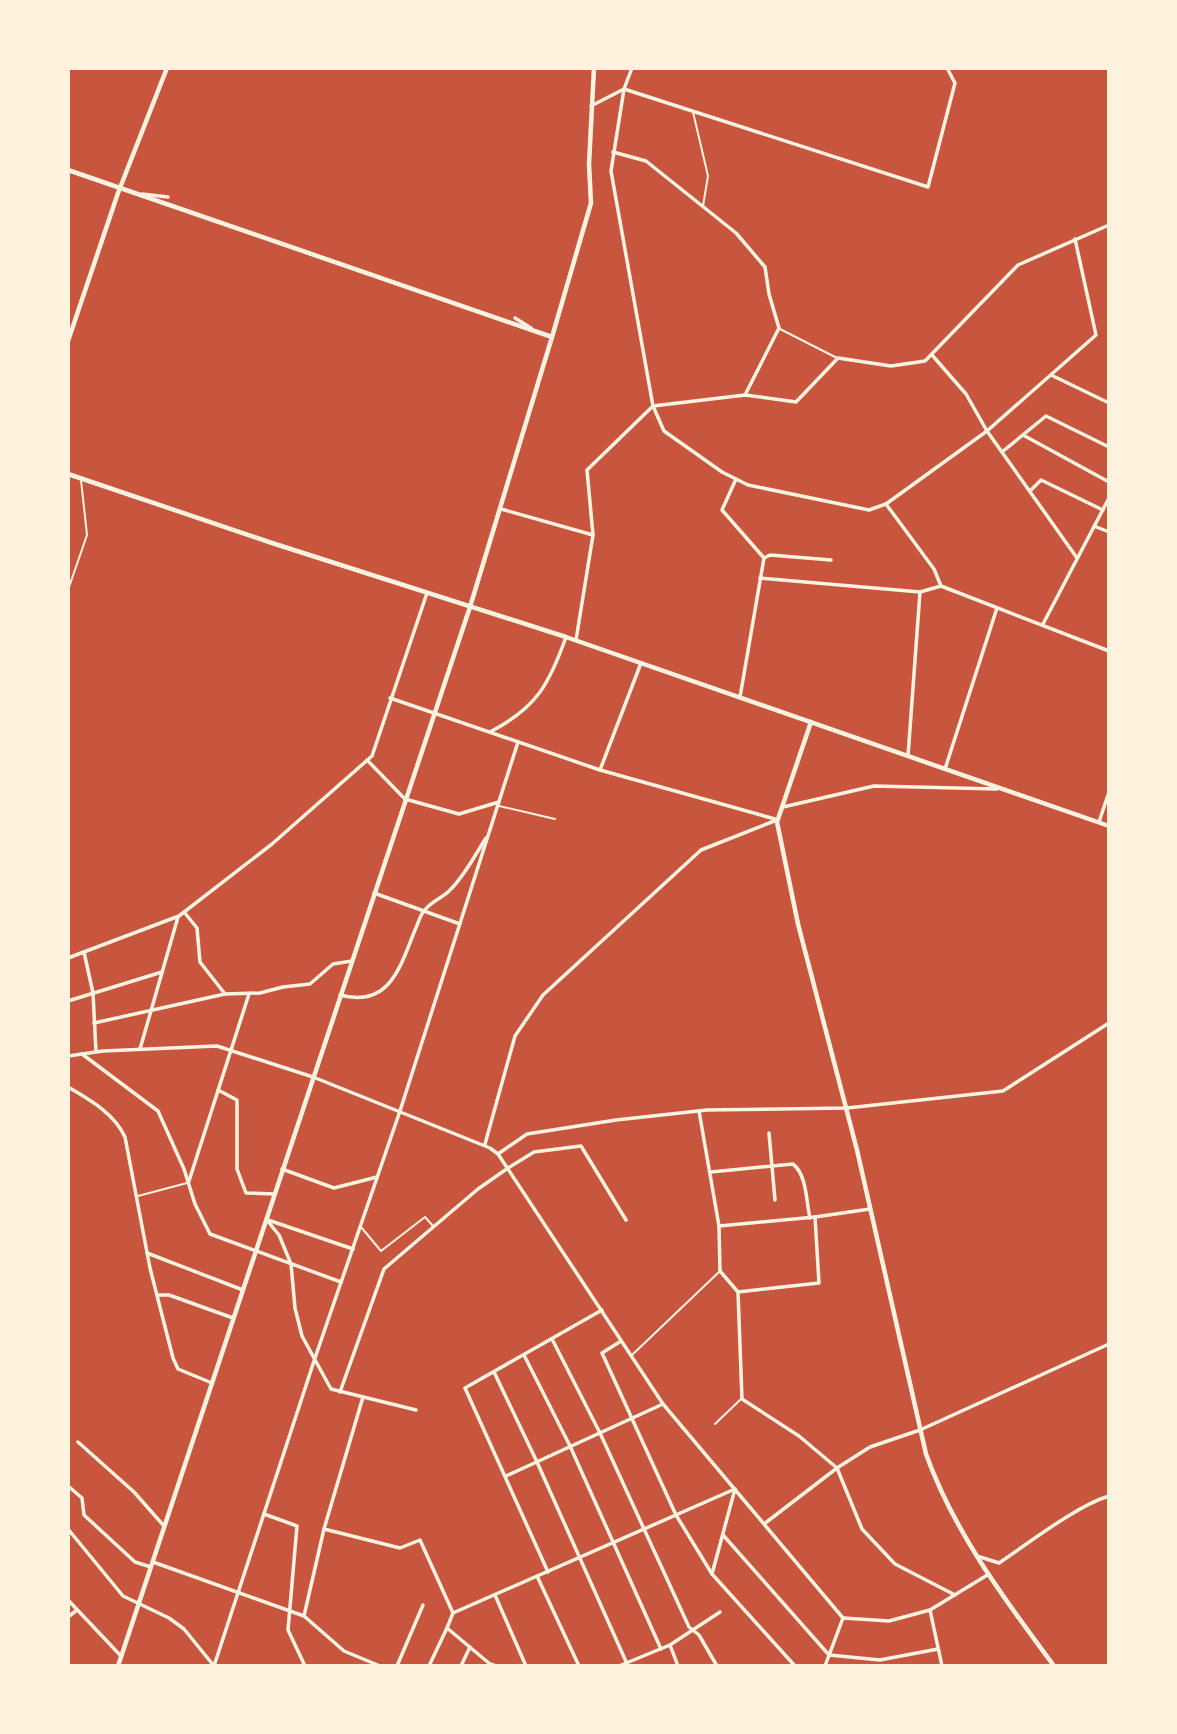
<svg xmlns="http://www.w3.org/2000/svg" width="1177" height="1734" viewBox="0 0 1177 1734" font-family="Karla,sans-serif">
	<rect width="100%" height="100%" fill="#c8553d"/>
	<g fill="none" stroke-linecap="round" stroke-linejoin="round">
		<!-- service -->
		<g stroke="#fff3e0" stroke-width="2">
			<polyline points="693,112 708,176 703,206"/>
			<polyline points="780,329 837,358"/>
			<polyline points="68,590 87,535 81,480"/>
			<polyline points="499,806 555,819"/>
			<polyline points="138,1196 187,1183"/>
			<polyline points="361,1227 381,1251 425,1217 433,1226"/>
			<polyline points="632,1355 719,1272"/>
			<polyline points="715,1424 741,1399"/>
		</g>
		<!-- minor -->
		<g stroke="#fff3e0" stroke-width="3.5">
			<polyline points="632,68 624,89 611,171 653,406 664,431 722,472 748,485 869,510 886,504 987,431 1096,335 1075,239"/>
			<polyline points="591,106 624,89 928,187 955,83 947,68"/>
			<polyline points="613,152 646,161 736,233 765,267 769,294 779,328 745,395"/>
			<polyline points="142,194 168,197"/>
			<polyline points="515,318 531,328"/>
			<polyline points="932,355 966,394 987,431 1077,558"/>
			<polyline points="1051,375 1109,403"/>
			<polyline points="653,406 745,395 796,402 838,358 891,366 925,361 1018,265 1109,225"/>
			<polyline points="1023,435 1109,482"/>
			<polyline points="1002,452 1046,416 1109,447"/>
			<polyline points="736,479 722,510 764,558 740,697"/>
			<polyline points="1030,491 1041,480 1103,510"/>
			<polyline points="886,504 934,569 941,586"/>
			<polyline points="501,509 593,535"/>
			<polyline points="1094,526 1109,532"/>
			<polyline points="764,558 770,555 831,560"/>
			<polyline points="760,578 920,592 941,586 1109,651"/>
			<polyline points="1043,624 1109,498"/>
			<polyline points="576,640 593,535 587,470 653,406"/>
			<polyline points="390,698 600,770 775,819"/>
			<path d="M 490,732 C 536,708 549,685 566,637"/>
			<polyline points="908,756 920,592"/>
			<polyline points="367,760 405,799 459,814 499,802"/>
			<polyline points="945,769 997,608"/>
			<polyline points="600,770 641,663"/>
			<polyline points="783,807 874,786 997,789"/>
			<polyline points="1099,822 1109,792"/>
			<polyline points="374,893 460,924"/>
			<polyline points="184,912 197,928 200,962 225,994"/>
			<polyline points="84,952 93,993 96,1052"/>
			<polyline points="68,958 179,916 272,844 372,756 427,593"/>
			<path d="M 340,995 C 390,1008 400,967 415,930 C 418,924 420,915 424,911 C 430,902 442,898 449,891 C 464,877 475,855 486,838"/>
			<polyline points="68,1001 162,972"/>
			<polyline points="94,1023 225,994 260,993 283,987 310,984 333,964 352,961"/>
			<polyline points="140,1049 178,917"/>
			<polyline points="82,1054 158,1111 184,1169 195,1204 210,1234 341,1282"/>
			<polyline points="68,1056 103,1051 217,1046 313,1077 490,1148 498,1154 663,1404 843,1618"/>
			<path d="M 68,1087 C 90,1100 114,1113 125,1137 L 150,1268 L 173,1358 L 178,1369 L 212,1383"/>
			<polyline points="218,1090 237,1100 237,1169 246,1193 275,1194"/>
			<polyline points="699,1111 719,1226 720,1271 738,1292 742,1399 799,1436 837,1468 862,1529 895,1564 955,1595"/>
			<polyline points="769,1133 775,1200"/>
			<polyline points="485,1144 515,1036 543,995 701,850 777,820"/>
			<polyline points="498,1154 527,1134 616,1120 707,1110 847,1108 1003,1091 1109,1023"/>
			<polyline points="282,1169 334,1188 377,1177"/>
			<path d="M 711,1172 L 793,1164 C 807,1175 806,1201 810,1218"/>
			<polyline points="189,1181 249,994"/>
			<polyline points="266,1219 279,1235 291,1264 295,1308 302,1336 331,1389 416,1410"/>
			<polyline points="268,1220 353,1249"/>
			<polyline points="719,1226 815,1217 870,1209"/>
			<polyline points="147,1253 243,1290"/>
			<polyline points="738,1292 819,1283 815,1217"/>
			<polyline points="157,1295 169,1295 233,1318"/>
			<polyline points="552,1339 600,1433 689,1627 699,1635 717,1666"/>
			<polyline points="621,1341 602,1353 676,1515 712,1574 795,1666"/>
			<polyline points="524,1355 570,1446 661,1649"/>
			<polyline points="494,1372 537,1462 628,1666"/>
			<polyline points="340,1392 384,1269 478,1189 508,1168 534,1152 581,1146 626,1220"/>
			<polyline points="78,1442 134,1492 164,1526"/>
			<polyline points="506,1476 663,1404"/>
			<polyline points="68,1486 82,1498 84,1515 135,1562 151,1567"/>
			<polyline points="264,1514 297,1526 288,1630 305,1666"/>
			<polyline points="764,1524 837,1468 870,1447 920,1430 1109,1344"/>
			<polyline points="68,1529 123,1596 169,1618 184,1629 214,1666"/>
			<polyline points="324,1529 400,1548 420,1540 453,1613 735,1489"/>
			<polyline points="723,1535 829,1655 880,1660 938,1649"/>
			<path d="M 977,1556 L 999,1563 C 1029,1543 1076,1506 1109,1496"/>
			<polyline points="153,1562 304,1616 344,1651 380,1666"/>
			<polyline points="548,1572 465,1388 602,1310"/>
			<polyline points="712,1574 735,1489"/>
			<polyline points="537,1576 579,1666"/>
			<polyline points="495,1595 526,1666"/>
			<polyline points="68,1600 121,1656"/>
			<polyline points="930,1610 942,1666"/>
			<polyline points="453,1613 447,1628 490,1664 496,1666"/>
			<polyline points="304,1616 324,1529 363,1397"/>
			<polyline points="68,1617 77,1610"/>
			<polyline points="843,1618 889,1621 930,1610 989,1574"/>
			<polyline points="670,1645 678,1666"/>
			<polyline points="214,1666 316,1355 400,1111 518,742"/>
			<polyline points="397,1666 423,1605"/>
			<polyline points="429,1666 447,1628"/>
			<polyline points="461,1666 470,1647"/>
			<polyline points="619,1666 670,1645 720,1612"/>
			<polyline points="825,1666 843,1618"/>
		</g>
		<!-- tertiary -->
		<g stroke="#fff3e0" stroke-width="4.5">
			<polyline points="68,170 552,337"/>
			<polyline points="68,341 118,193 167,68"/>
		</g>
		<!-- secondary -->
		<g stroke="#fff3e0" stroke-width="4.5">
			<polyline points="68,474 272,543 566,637 1109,826"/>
			<path d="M 811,722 L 777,822 L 798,924 L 857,1150 L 926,1454 C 954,1532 1005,1600 1054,1666"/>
			<polyline points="118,1666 470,607 552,337 591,203 589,164 594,68"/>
		</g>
	</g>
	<!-- border -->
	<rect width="1177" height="1734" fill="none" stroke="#fff3e0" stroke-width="140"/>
</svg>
